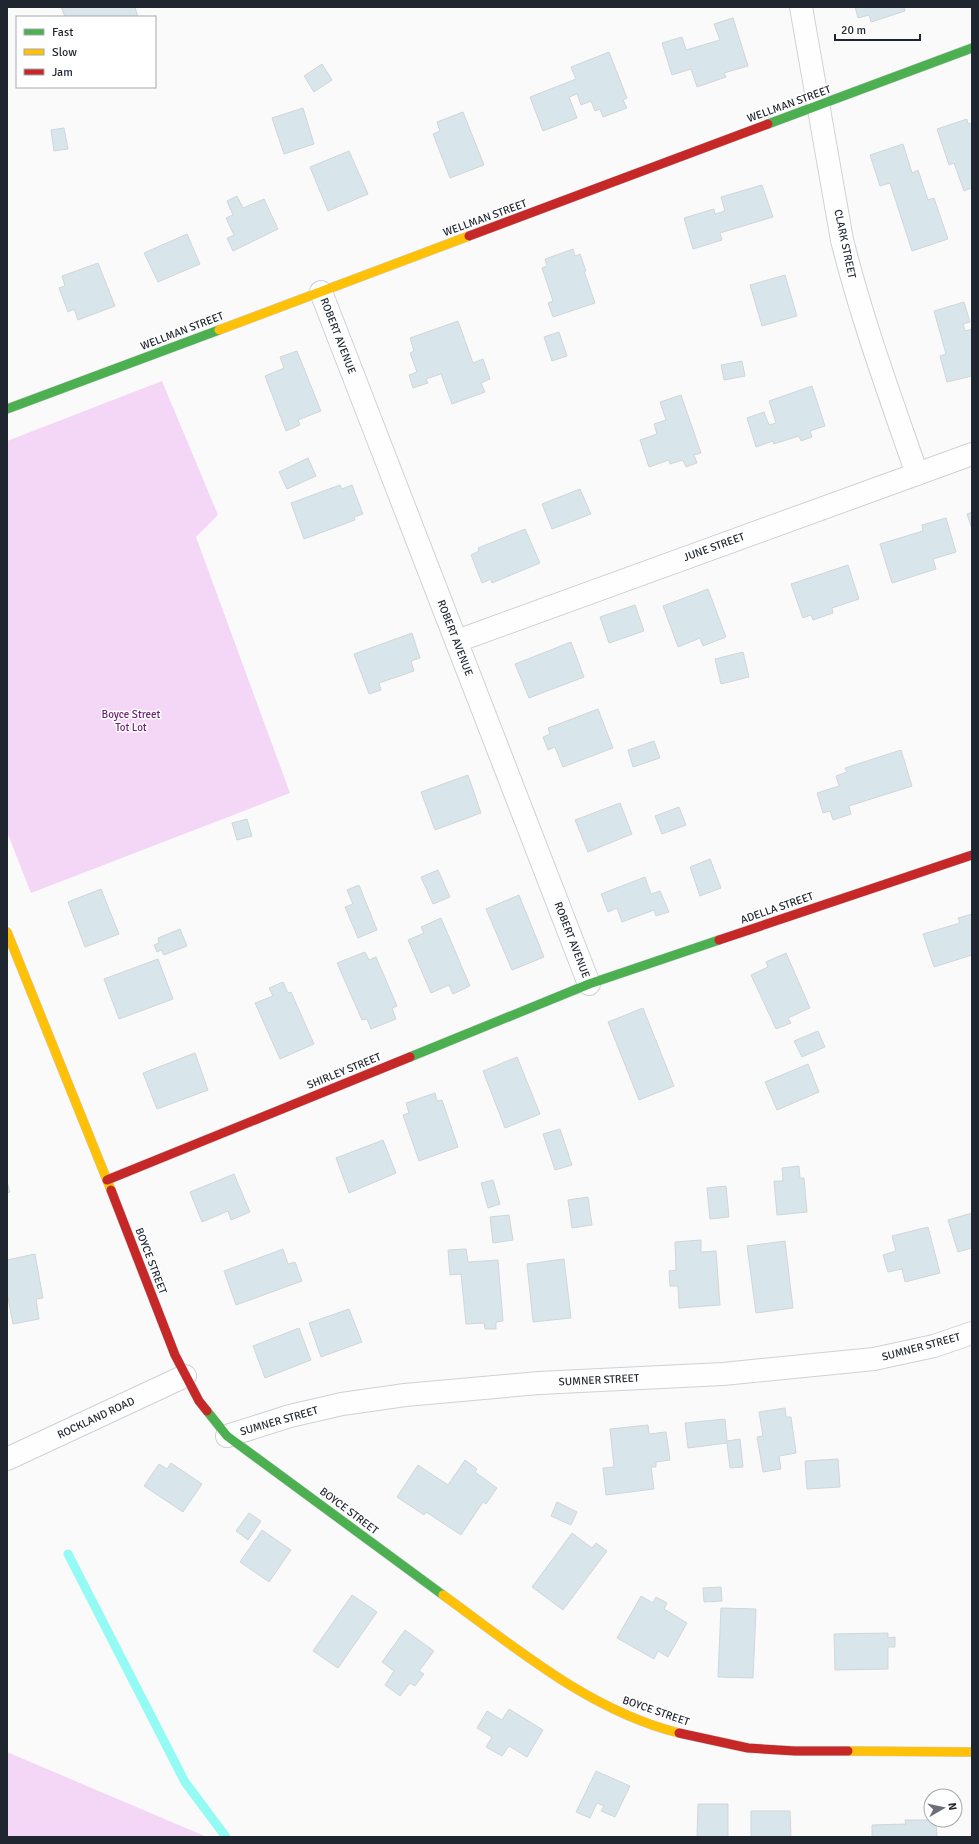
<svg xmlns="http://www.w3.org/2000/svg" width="979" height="1844" viewBox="0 0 979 1844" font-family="Signika,sans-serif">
	<rect width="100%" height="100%" fill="#fafafa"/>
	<!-- green -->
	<g fill="#f4d7f7">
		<polygon points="162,381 218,515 196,537 290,793 31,893 7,832 7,441"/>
		<polygon points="7,1752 207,1837 7,1837"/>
	</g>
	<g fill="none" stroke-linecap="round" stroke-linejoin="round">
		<!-- stream -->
		<polyline stroke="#93faf4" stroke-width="9" points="68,1554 185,1782 226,1837"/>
	</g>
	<!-- building -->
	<g fill="#d8e5ea" stroke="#d0d7d9">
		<polygon points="61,7 135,7 138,17 65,17"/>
		<polygon points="855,7 904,7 905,11 871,22 869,15 858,18"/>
		<polygon points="733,18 748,66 724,73 726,77 697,87 691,69 672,75 662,43 682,37 686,50 720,40 714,24"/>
		<polygon points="609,52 627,98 623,100 627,108 603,117 600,109 595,111 591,101 581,105 577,94 569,97 577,118 543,131 530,97 576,79 571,67"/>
		<polygon points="322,64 332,80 314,92 304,76"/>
		<polygon points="303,108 314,144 284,154 272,118"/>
		<polygon points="463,112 484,165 450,178 433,134 440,131 437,122"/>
		<polygon points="967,119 968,124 972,123 972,188 964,191 954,163 949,165 937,129"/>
		<polygon points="64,128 68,149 54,151 51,130"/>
		<polygon points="903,144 912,173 918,170 928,200 934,198 948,239 912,251 890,183 880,186 870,155"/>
		<polygon points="349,151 368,194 328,211 310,167"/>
		<polygon points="762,185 773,217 720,233 722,240 693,249 684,218 714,209 715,214 725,211 721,197"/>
		<polygon points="237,196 243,208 264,199 278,229 233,251 227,238 234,235 226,218 233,215 227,201"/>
		<polygon points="187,234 200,264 158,282 144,253"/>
		<polygon points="573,249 575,256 580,254 586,271 584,271 595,303 553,317 548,303 553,301 542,268 547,266 545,259"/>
		<polygon points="98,263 115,306 78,320 74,309 68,312 59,288 65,286 62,276"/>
		<polygon points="785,275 797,316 762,326 750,285"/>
		<polygon points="964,302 970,322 963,324 965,331 972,329 972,376 947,382 940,356 946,354 934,311"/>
		<polygon points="458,321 473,363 483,359 490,379 481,383 485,392 452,404 441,374 426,379 428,383 413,388 409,375 417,372 410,353 414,351 410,338"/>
		<polygon points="559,332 567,356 552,361 544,337"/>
		<polygon points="297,351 321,411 298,420 300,425 286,431 265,376 284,368 280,357"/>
		<polygon points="742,361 745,376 724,380 721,365"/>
		<polygon points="812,386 825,426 810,431 812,437 801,441 799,436 774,444 773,441 756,447 747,418 764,412 769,425 776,423 769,401"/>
		<polygon points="681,395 701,453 694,455 697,463 686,467 683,460 670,464 669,460 649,467 640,440 657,434 654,424 666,420 660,402"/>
		<polygon points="308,458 316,476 287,489 279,472"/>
		<polygon points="340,485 342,489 352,485 363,514 354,517 355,520 304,539 291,503"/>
		<polygon points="580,489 591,514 552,529 542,504"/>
		<polygon points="972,512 972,529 967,514"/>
		<polygon points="946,518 956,552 933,559 936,569 892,583 880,544 923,531 922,525"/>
		<polygon points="525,529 540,563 492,583 491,579 482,583 471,555 479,551 478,548"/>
		<polygon points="848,565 859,599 832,608 833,613 813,620 811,615 803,618 791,584"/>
		<polygon points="708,589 726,637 703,646 700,638 678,647 663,606"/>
		<polygon points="635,605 644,631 609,643 600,617"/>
		<polygon points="412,633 420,658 411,661 414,671 379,683 381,690 369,694 354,654"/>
		<polygon points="571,642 584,677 529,698 515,664"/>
		<polygon points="743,652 749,677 721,684 715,659"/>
		<polygon points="598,709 613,748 563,767 555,747 548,750 543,737 550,734 548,728"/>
		<polygon points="654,741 660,758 633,767 628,750"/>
		<polygon points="901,750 912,786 849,806 851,814 833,820 830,811 823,813 817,793 839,786 836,776 847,772 845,768"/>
		<polygon points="468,775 481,813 435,830 421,792"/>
		<polygon points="620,803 632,834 588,852 575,820"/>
		<polygon points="679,807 686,825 662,834 655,816"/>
		<polygon points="247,819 252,836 237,840 232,823"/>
		<polygon points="710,859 721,888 700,896 690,867"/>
		<polygon points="438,870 450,897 433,904 421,877"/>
		<polygon points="645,877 651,894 660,891 669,912 656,916 654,910 622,922 617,908 608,912 601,894"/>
		<polygon points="359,885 377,930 358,938 345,907 353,904 347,890"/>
		<polygon points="101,889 119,934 85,947 68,902"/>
		<polygon points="519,895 544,957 512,970 486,909"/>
		<polygon points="972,914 972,955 934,967 923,934 960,923 958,918"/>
		<polygon points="441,918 470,986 453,994 449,985 431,993 408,940 424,933 421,927"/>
		<polygon points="180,929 187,946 164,955 161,950 157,952 154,945 159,943 158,938"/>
		<polygon points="365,952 369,960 376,957 397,1006 392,1008 396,1019 371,1029 367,1019 362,1020 337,963"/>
		<polygon points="786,953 810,1008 788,1018 791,1023 776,1029 751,975 768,967 766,962"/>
		<polygon points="158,959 173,999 119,1019 104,979"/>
		<polygon points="283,982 288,993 291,992 314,1044 280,1059 255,1003 273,996 269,988"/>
		<polygon points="643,1008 674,1086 639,1100 608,1022"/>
		<polygon points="818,1031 825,1047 802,1057 794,1041"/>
		<polygon points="195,1053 208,1090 157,1109 143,1073"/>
		<polygon points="517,1057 540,1114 505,1128 483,1071"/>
		<polygon points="808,1064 819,1092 777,1110 765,1082"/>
		<polygon points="435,1093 437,1101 442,1100 458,1147 419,1161 403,1115 409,1113 406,1103"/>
		<polygon points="560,1129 572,1165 555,1170 543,1134"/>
		<polygon points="383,1140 396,1173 349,1193 336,1158"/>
		<polygon points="799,1166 800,1178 804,1178 807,1212 777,1215 774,1181 783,1181 782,1168"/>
		<polygon points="234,1174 250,1212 231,1220 228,1211 202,1222 190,1192"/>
		<polygon points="493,1180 500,1204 488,1208 481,1183"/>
		<polygon points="7,1182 10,1192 7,1193"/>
		<polygon points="726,1186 729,1217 710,1219 707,1188"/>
		<polygon points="588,1197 592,1225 572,1228 568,1200"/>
		<polygon points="972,1213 972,1248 958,1252 948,1220"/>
		<polygon points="509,1215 513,1240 493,1243 490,1217"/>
		<polygon points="928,1227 940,1273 905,1282 902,1269 888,1272 883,1255 896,1251 892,1236"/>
		<polygon points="701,1240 701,1252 716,1251 720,1305 679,1308 678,1286 670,1286 669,1271 676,1270 675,1242"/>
		<polygon points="785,1241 793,1308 756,1313 747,1246"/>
		<polygon points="283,1249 288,1264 295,1262 302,1281 236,1305 224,1271"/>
		<polygon points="466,1249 468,1262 498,1260 503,1321 496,1322 496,1329 485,1329 484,1323 466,1324 461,1274 450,1275 448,1250"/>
		<polygon points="35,1254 43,1298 36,1299 39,1319 13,1324 7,1293 7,1260"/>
		<polygon points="564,1259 571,1318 533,1322 527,1264"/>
		<polygon points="349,1309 362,1342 321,1357 309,1323"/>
		<polygon points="299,1328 311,1360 265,1378 253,1346"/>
		<polygon points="785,1408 786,1417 791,1417 796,1453 779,1456 781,1469 763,1472 757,1437 763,1436 759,1412"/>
		<polygon points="725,1419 727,1441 740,1439 743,1467 730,1468 727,1443 688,1448 685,1423"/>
		<polygon points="648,1425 649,1434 666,1432 670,1460 656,1462 656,1467 651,1467 654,1489 606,1495 603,1468 614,1467 610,1429"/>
		<polygon points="838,1459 840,1487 807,1489 805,1461"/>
		<polygon points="465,1460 477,1469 475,1472 497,1488 486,1504 483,1502 461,1535 426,1512 424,1515 397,1497 418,1465 448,1485"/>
		<polygon points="171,1463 202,1484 183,1512 144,1486 159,1464 167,1469"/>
		<polygon points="557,1502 577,1512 571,1525 551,1516"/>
		<polygon points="249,1513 261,1521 248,1540 236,1531"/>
		<polygon points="262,1530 291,1550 269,1582 240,1562"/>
		<polygon points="572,1533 592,1548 596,1543 607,1551 563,1610 532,1587"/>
		<polygon points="721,1587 722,1601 704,1602 703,1588"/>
		<polygon points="352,1595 377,1612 338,1668 313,1651"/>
		<polygon points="641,1596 653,1603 656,1597 667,1603 664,1609 687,1623 668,1657 658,1651 654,1659 617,1638"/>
		<polygon points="721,1608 756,1609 753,1678 718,1677"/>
		<polygon points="405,1630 434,1651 419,1671 424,1674 415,1686 410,1683 400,1696 385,1685 394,1671 382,1662"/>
		<polygon points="888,1633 888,1638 895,1637 895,1647 888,1647 888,1669 835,1670 834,1634"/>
		<polygon points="509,1709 543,1730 527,1757 509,1746 502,1756 486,1747 492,1737 477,1728 487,1711 502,1720"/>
		<polygon points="596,1771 630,1786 615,1817 601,1811 604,1806 597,1803 590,1818 576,1812"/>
		<polygon points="698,1804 728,1804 728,1837 697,1837"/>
		<polygon points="751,1811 790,1811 791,1837 751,1837"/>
		<polygon points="905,1820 936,1820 937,1837 872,1837 872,1825 906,1824"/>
	</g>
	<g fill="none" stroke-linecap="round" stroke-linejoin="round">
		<defs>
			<g id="street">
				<path d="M 801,7 L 842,240 C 862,320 890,396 917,474"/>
				<polyline points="321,292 589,984"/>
				<polyline points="457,641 972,454"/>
				<polyline points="227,1436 290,1416 342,1404 405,1395 539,1383 723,1374 874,1359 934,1346 972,1333"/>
				<polyline points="7,1459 185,1376"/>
			</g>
			<g id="fast">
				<polyline points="768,124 972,48"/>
				<polyline points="7,409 219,330"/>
				<polyline points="410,1057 589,984 719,940"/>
				<polyline points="207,1411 227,1436 443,1595"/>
			</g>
			<g id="slow">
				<polyline points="219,330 469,236"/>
				<polyline points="7,932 111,1190"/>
				<path d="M 443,1595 C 516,1648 590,1711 679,1733"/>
				<polyline points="848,1751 972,1752"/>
			</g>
			<g id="jam">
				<polyline points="469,236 768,124"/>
				<polyline points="719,940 972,855"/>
				<polyline points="107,1180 410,1057"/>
				<polyline points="111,1190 175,1355 199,1401 207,1411"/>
				<polyline points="679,1733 748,1748 795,1751 848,1751"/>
			</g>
		</defs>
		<!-- street casing -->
		<use href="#street" stroke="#ced1d6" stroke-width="24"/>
		<!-- fast casing -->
		<use href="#fast" stroke="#ced1d6" stroke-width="10"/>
		<!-- slow casing -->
		<use href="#slow" stroke="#ced1d6" stroke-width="10"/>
		<!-- jam casing -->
		<use href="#jam" stroke="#ced1d6" stroke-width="10"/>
		<!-- street -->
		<use href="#street" stroke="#fefefe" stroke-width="22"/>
		<!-- fast -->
		<use href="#fast" stroke="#4caf50" stroke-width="9"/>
		<!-- slow -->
		<use href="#slow" stroke="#ffc107" stroke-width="9"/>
		<!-- jam -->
		<use href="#jam" stroke="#c62828" stroke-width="9"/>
	</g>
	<g text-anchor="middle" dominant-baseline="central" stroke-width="3" stroke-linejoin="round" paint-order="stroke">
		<!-- street labels -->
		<g font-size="11" fill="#1f262f" stroke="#fff">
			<text transform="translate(789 104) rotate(-20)">WELLMAN STREET</text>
			<text transform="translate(485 218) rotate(-20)">WELLMAN STREET</text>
			<text transform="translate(845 244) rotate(78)">CLARK STREET</text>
			<text transform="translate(182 331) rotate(-21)">WELLMAN STREET</text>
			<text transform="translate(338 336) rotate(69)">ROBERT AVENUE</text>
			<text transform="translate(714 547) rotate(-20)">JUNE STREET</text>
			<text transform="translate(455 638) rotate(69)">ROBERT AVENUE</text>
			<text transform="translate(777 908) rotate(-19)">ADELLA STREET</text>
			<text transform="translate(572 940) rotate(69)">ROBERT AVENUE</text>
			<text transform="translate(344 1071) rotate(-22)">SHIRLEY STREET</text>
			<text transform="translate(151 1261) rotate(69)">BOYCE STREET</text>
			<text transform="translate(921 1347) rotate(-15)">SUMNER STREET</text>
			<text transform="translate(599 1380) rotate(-3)">SUMNER STREET</text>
			<text transform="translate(96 1418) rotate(-25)">ROCKLAND ROAD</text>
			<text transform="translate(279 1421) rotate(-16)">SUMNER STREET</text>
			<text transform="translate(349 1511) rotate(37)">BOYCE STREET</text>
			<text transform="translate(656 1711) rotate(19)">BOYCE STREET</text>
		</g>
		<!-- park labels -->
		<g font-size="11" fill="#712179" stroke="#fff">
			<text x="131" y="714">Boyce Street<tspan x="131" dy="13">Tot Lot</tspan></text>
		</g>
	</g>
	<!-- border -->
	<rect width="979" height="1844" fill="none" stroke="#1f262f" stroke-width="16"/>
	<!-- legend -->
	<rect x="16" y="16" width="140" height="72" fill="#ffffff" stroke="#a5a8ac"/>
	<rect x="24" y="29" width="20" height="6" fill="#4caf50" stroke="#a5a8ac"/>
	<text x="52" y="36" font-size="12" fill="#1f262f">Fast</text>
	<rect x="24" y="49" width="20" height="6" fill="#ffc107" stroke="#a5a8ac"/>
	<text x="52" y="56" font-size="12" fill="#1f262f">Slow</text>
	<rect x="24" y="69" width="20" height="6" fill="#c62828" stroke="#a5a8ac"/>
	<text x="52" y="76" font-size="12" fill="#1f262f">Jam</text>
	<!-- north arrow -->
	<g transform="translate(943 1808) rotate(81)"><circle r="19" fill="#ffffff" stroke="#a5a8ac"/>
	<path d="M0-3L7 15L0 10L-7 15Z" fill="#6c7076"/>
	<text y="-6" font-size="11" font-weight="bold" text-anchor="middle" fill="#1f262f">N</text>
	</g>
	<!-- scale -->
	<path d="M835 34v6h85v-6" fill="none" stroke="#1f262f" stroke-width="2"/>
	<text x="841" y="34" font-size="12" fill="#1f262f" stroke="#ffffff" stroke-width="3" paint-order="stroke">20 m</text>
</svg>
